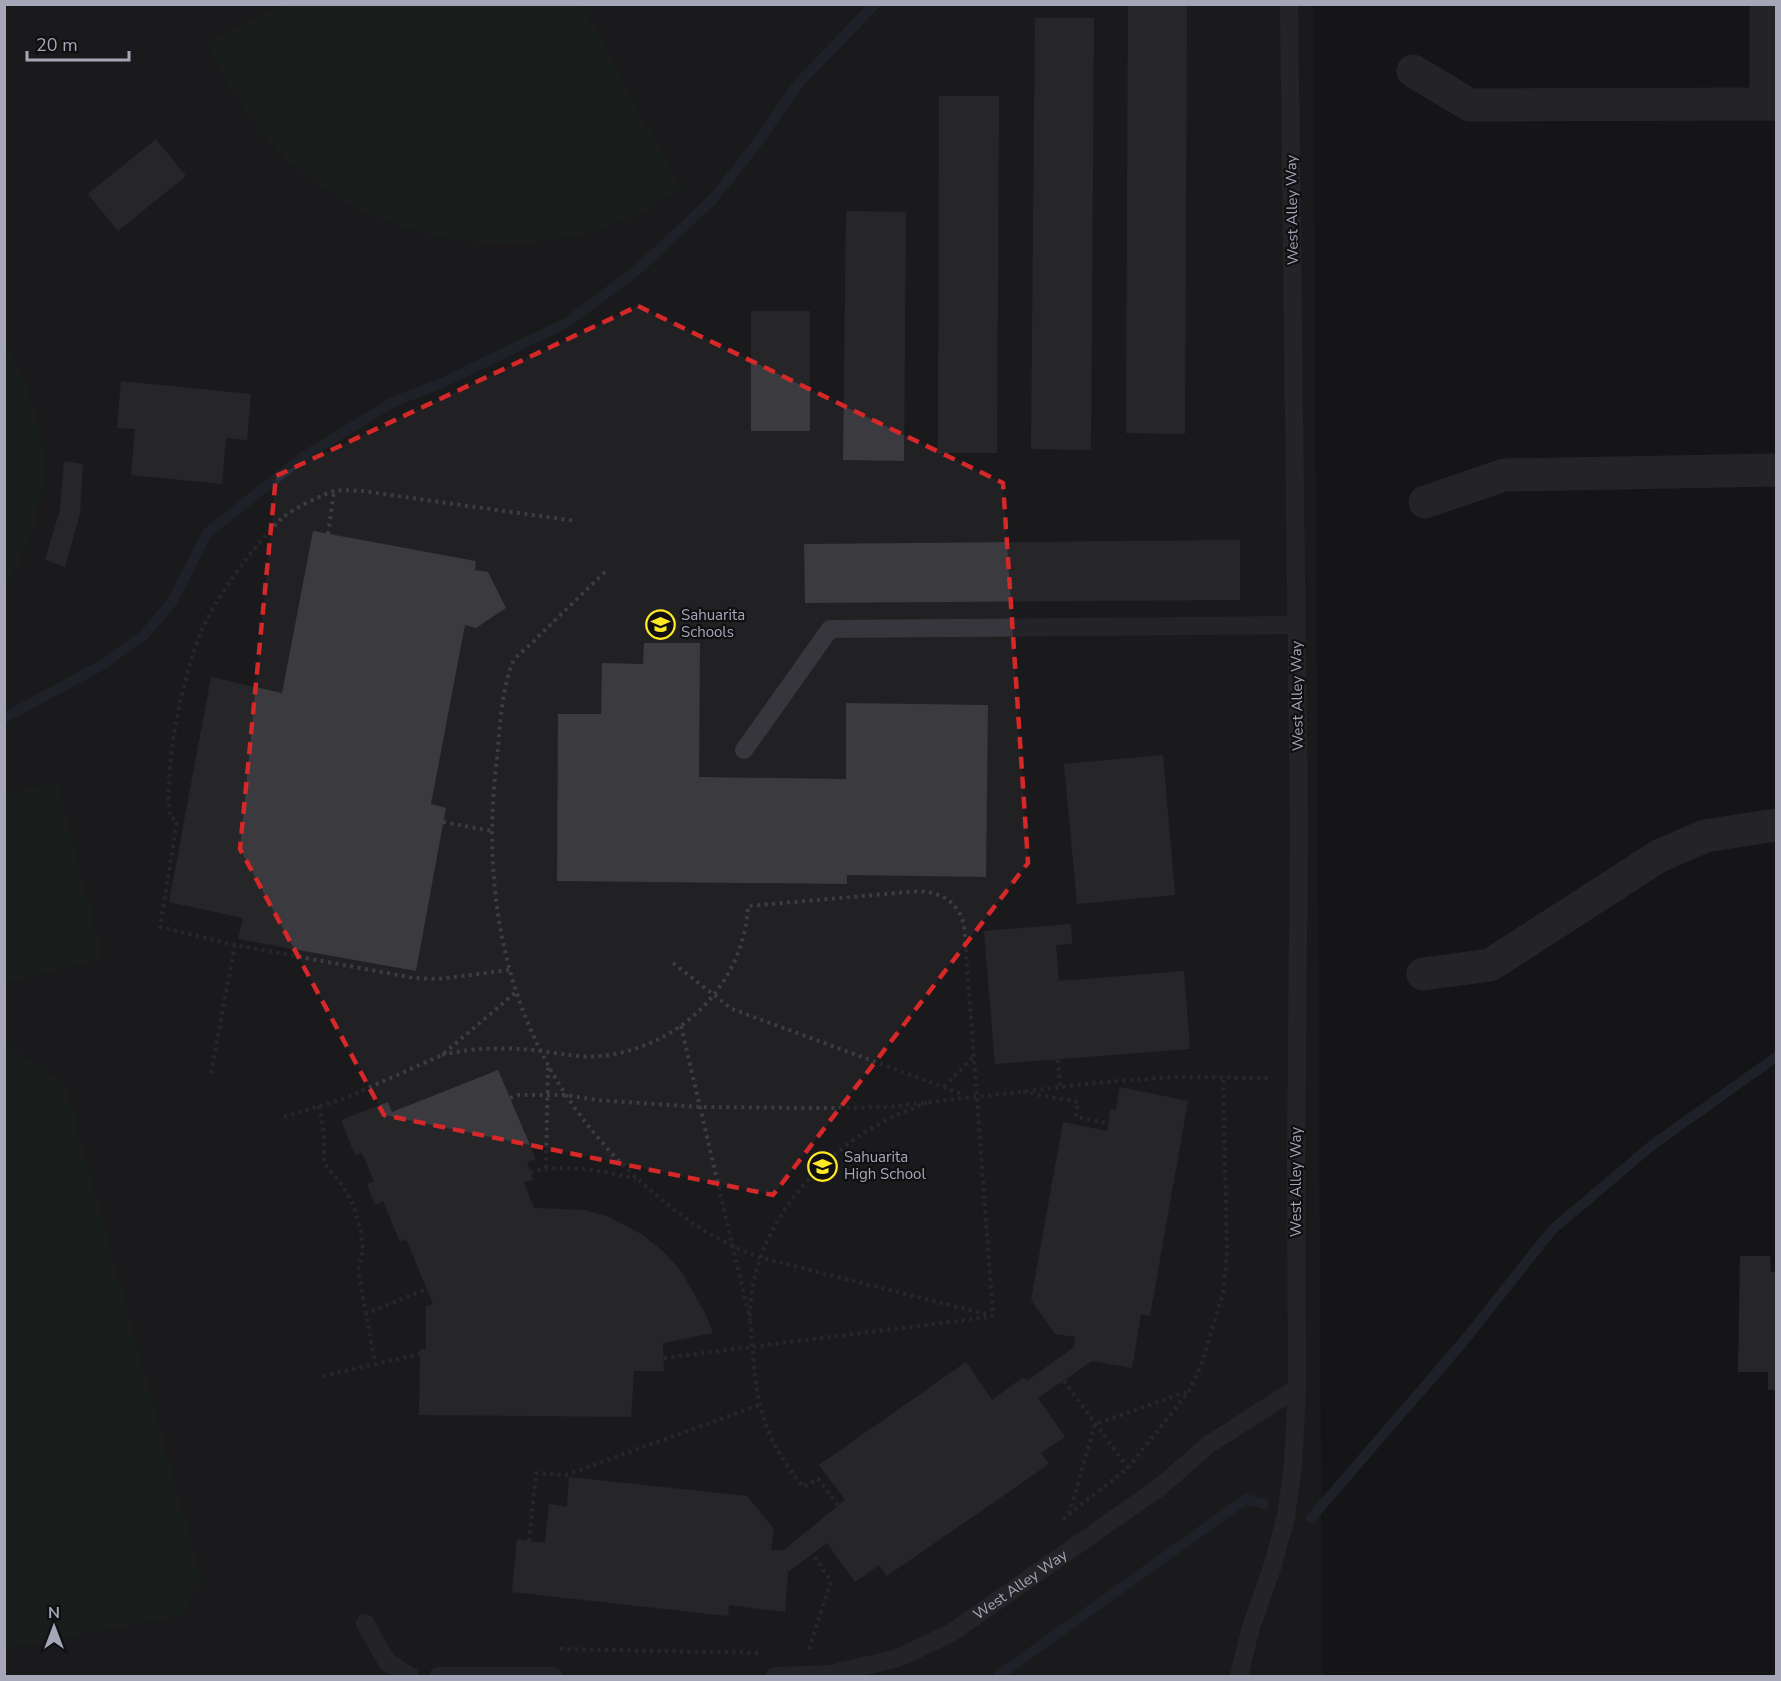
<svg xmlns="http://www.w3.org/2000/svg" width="1781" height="1681" viewBox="0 0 1781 1681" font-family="'Nunito Sans',sans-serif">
	<rect width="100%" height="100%" fill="#151517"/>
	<!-- built -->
	<polygon fill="#212124" points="5,5 1313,5 1322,1676 5,1676"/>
	<!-- green -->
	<g fill="#1e2722">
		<path d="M 283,5 L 582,5 L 681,189 C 668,196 655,205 641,212 C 526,270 382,245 288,160 C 253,128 228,86 207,44 Z"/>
		<path d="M 5,346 C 56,424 55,509 5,587 Z"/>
		<polygon points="57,781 103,958 5,983 5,795"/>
		<polygon points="5,1044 65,1084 202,1582 181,1616 5,1648"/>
	</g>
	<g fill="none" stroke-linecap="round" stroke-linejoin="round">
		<!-- stream -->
		<g stroke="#2a303c" stroke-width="10">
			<polyline points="4,718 102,665 144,635 172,602 207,533 303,457 393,402 442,383 566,323 636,271 713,199 755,146 798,84 875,4"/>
			<polyline points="1311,1518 1463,1342 1552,1230 1651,1146 1776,1057"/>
			<polyline points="998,1676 1246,1499 1264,1504"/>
		</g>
	</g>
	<!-- building -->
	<g fill="#3a3a3f">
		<polygon points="1128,4 1187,4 1185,434 1126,433"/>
		<polygon points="1035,18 1094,18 1091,450 1031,449"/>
		<polygon points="939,96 999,96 997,453 938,453"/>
		<polygon points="156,139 186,176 118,231 88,194"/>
		<polygon points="846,211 906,212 904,461 843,460"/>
		<rect x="751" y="311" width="59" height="120"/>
		<polygon points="121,381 251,394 247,440 226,438 222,484 131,475 135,429 117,428"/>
		<polygon points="64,461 83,464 80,513 65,567 45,560 60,510"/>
		<polygon points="313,531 476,561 475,570 488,572 506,608 476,628 465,625 431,804 446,808 416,971 238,939 243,918 169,902 211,677 282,693"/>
		<polygon points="1240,540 1240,600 805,603 804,544"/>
		<polygon points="644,643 700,643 699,777 846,779 846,703 988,705 986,877 847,875 847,884 557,881 558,714 601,714 602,663 643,664"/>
		<polygon points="1163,755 1175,895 1077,904 1064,764"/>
		<polygon points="1071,924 1072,944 1056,945 1059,981 1184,971 1190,1049 995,1064 984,931"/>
		<polygon points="498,1070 536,1159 527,1162 533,1180 524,1182 534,1208 584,1210 609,1217 643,1235 664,1252 681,1271 706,1315 713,1333 663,1343 664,1371 634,1371 631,1417 419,1415 420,1349 426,1349 426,1307 433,1304 406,1239 400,1242 383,1201 375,1205 367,1184 374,1181 362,1153 355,1155 341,1120 388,1102 392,1112"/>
		<polygon points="1120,1087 1188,1101 1150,1316 1141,1314 1132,1368 1092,1361 1038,1398 1065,1437 1041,1453 1049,1464 887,1576 879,1565 855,1582 827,1543 788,1572 785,1612 729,1605 728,1616 512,1592 517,1539 545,1543 549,1504 567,1507 569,1477 747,1496 774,1529 771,1550 784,1550 845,1500 819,1465 966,1362 992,1400 1023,1377 1027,1381 1074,1347 1075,1337 1055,1334 1031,1300 1063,1122 1107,1131 1110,1109 1116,1110"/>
		<polygon points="1740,1256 1770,1256 1771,1272 1776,1272 1776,1390 1768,1390 1768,1372 1738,1372"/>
	</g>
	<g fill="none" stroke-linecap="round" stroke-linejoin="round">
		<!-- path -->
		<g stroke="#3b3c44" stroke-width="4" stroke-dasharray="3 4.5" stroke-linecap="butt">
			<polyline points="328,534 334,491"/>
			<path d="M 605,572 C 581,595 557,618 534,641 C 527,648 515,656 512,664 C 501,693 500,728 497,758 C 477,919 518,1071 641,1182 C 678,1215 715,1242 762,1258 L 993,1316"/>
			<polyline points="443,822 492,831"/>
			<polyline points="673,963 732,1009 965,1095"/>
			<path d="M 509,970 L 439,979 L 414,978 L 235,945 L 160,927 L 177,821 L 170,816 C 164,767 181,684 199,637 C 214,599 253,546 282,518 C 290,511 324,493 335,491 C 343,489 353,491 362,491 L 575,521"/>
			<polyline points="681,1026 750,1320"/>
			<path d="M 442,1055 C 476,1047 507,1047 542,1051 C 562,1054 581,1058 601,1056 C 679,1048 744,985 748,906 L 920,891 C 943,893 957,902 964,924 L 993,1316"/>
			<polyline points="1058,1060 1060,1086"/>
			<polyline points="211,1073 235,945"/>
			<polyline points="944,1087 973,1057"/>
			<polyline points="1023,1092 1078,1102 1076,1117 1108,1123"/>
			<polyline points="510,1098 519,1095 566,1095 596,1100 699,1107 828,1108 888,1107 1106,1082 1174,1077 1271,1078"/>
			<polyline points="319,1106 324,1133 324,1163 343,1186 354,1207 361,1232 363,1251 358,1271 375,1363"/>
			<polyline points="284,1117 346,1098 442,1055 515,993"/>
			<polyline points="546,1168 548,1065"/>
			<path d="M 530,1172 C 566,1164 602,1170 636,1179"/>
			<polyline points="365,1314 427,1289"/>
			<polyline points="664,1358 989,1317"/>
			<polyline points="323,1376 420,1354"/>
			<polyline points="1064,1381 1128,1468"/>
			<path d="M 838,1505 L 818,1479 L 803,1487 C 767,1442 757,1411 753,1354 C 751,1334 749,1310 752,1290 C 767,1202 844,1130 927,1103"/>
			<polyline points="1069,1514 1095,1424 1189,1391"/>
			<polyline points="1063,1519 1128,1468 1189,1391 1201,1366 1223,1293 1227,1253 1223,1077"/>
			<polyline points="529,1541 536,1473 566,1475 759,1405"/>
			<polyline points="560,1649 762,1653"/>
			<polyline points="809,1649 831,1581 813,1554"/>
		</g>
		<!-- service -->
		<g stroke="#36363c" stroke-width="18">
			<polyline points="744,750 830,629 1295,625"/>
			<polyline points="365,1623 387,1662 410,1676"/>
			<polyline points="438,1676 553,1676"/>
			<path id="s1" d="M 775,1676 L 831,1674 L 898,1658 L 951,1633 L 1160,1487 L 1208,1445 L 1297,1388"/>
			<polyline points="1239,1676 1251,1627 1273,1565 1286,1516 1293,1466 1297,1388 1296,1163 1299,828 1289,4"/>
		</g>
		<!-- minor -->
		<g stroke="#36363c" stroke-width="33">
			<polyline points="1413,71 1470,105 1776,104"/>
			<polyline points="1766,104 1766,4"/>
			<polyline points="1425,502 1504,475 1776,470"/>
			<polyline points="1423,974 1490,965 1659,856 1705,836 1776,825"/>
		</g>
	</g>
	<!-- marked area -->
	<path d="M0 0H1781V1681H0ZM 638,306 L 1003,483 L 1028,863 L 773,1195 L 384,1115 L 240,849 L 276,476 Z" fill="#151517" fill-opacity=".55" fill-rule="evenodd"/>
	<path fill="none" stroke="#d62828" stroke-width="4.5" stroke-dasharray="12 8" stroke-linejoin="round" d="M 638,306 L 1003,483 L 1028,863 L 773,1195 L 384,1115 L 240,849 L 276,476 Z"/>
	<!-- icons -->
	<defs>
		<symbol id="school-ring" viewBox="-11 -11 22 22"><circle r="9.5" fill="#101012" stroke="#ffe925" stroke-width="1.5"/><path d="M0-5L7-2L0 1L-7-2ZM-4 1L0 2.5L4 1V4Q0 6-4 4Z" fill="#ffe925"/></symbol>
	</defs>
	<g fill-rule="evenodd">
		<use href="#school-ring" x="644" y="608" width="33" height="33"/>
		<use href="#school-ring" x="806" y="1150" width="33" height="33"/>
	</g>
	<g text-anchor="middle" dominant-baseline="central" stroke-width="4.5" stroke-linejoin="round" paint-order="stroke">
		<!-- street labels -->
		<g font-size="15" fill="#a5a7b9" stroke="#101012">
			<text transform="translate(1292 210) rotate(-91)">West Alley Way</text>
			<text transform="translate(1297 696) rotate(-91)">West Alley Way</text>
			<text transform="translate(1296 1182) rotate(-90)">West Alley Way</text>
			<text stroke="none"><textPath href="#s1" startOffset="268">West Alley Way</textPath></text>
		</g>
		<!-- poi labels -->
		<g font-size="15" fill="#a5a7b9" stroke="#101012" text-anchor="start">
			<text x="681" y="615">Sahuarita<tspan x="681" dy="17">Schools</tspan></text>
			<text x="844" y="1157">Sahuarita<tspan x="844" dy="17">High School</tspan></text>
		</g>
	</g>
	<!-- border -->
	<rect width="1781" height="1681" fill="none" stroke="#a5a7b9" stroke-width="12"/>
	<!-- north arrow -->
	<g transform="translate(54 1627)" stroke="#101012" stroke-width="4.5" paint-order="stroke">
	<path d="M0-4.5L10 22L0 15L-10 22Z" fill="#a5a7b9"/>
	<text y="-9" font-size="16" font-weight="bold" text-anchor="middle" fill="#a5a7b9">N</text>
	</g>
	<!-- scale -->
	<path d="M27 51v9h102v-9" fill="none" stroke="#a5a7b9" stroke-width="3"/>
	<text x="36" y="51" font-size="18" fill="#a5a7b9" stroke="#101012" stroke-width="4.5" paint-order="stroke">20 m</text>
</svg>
